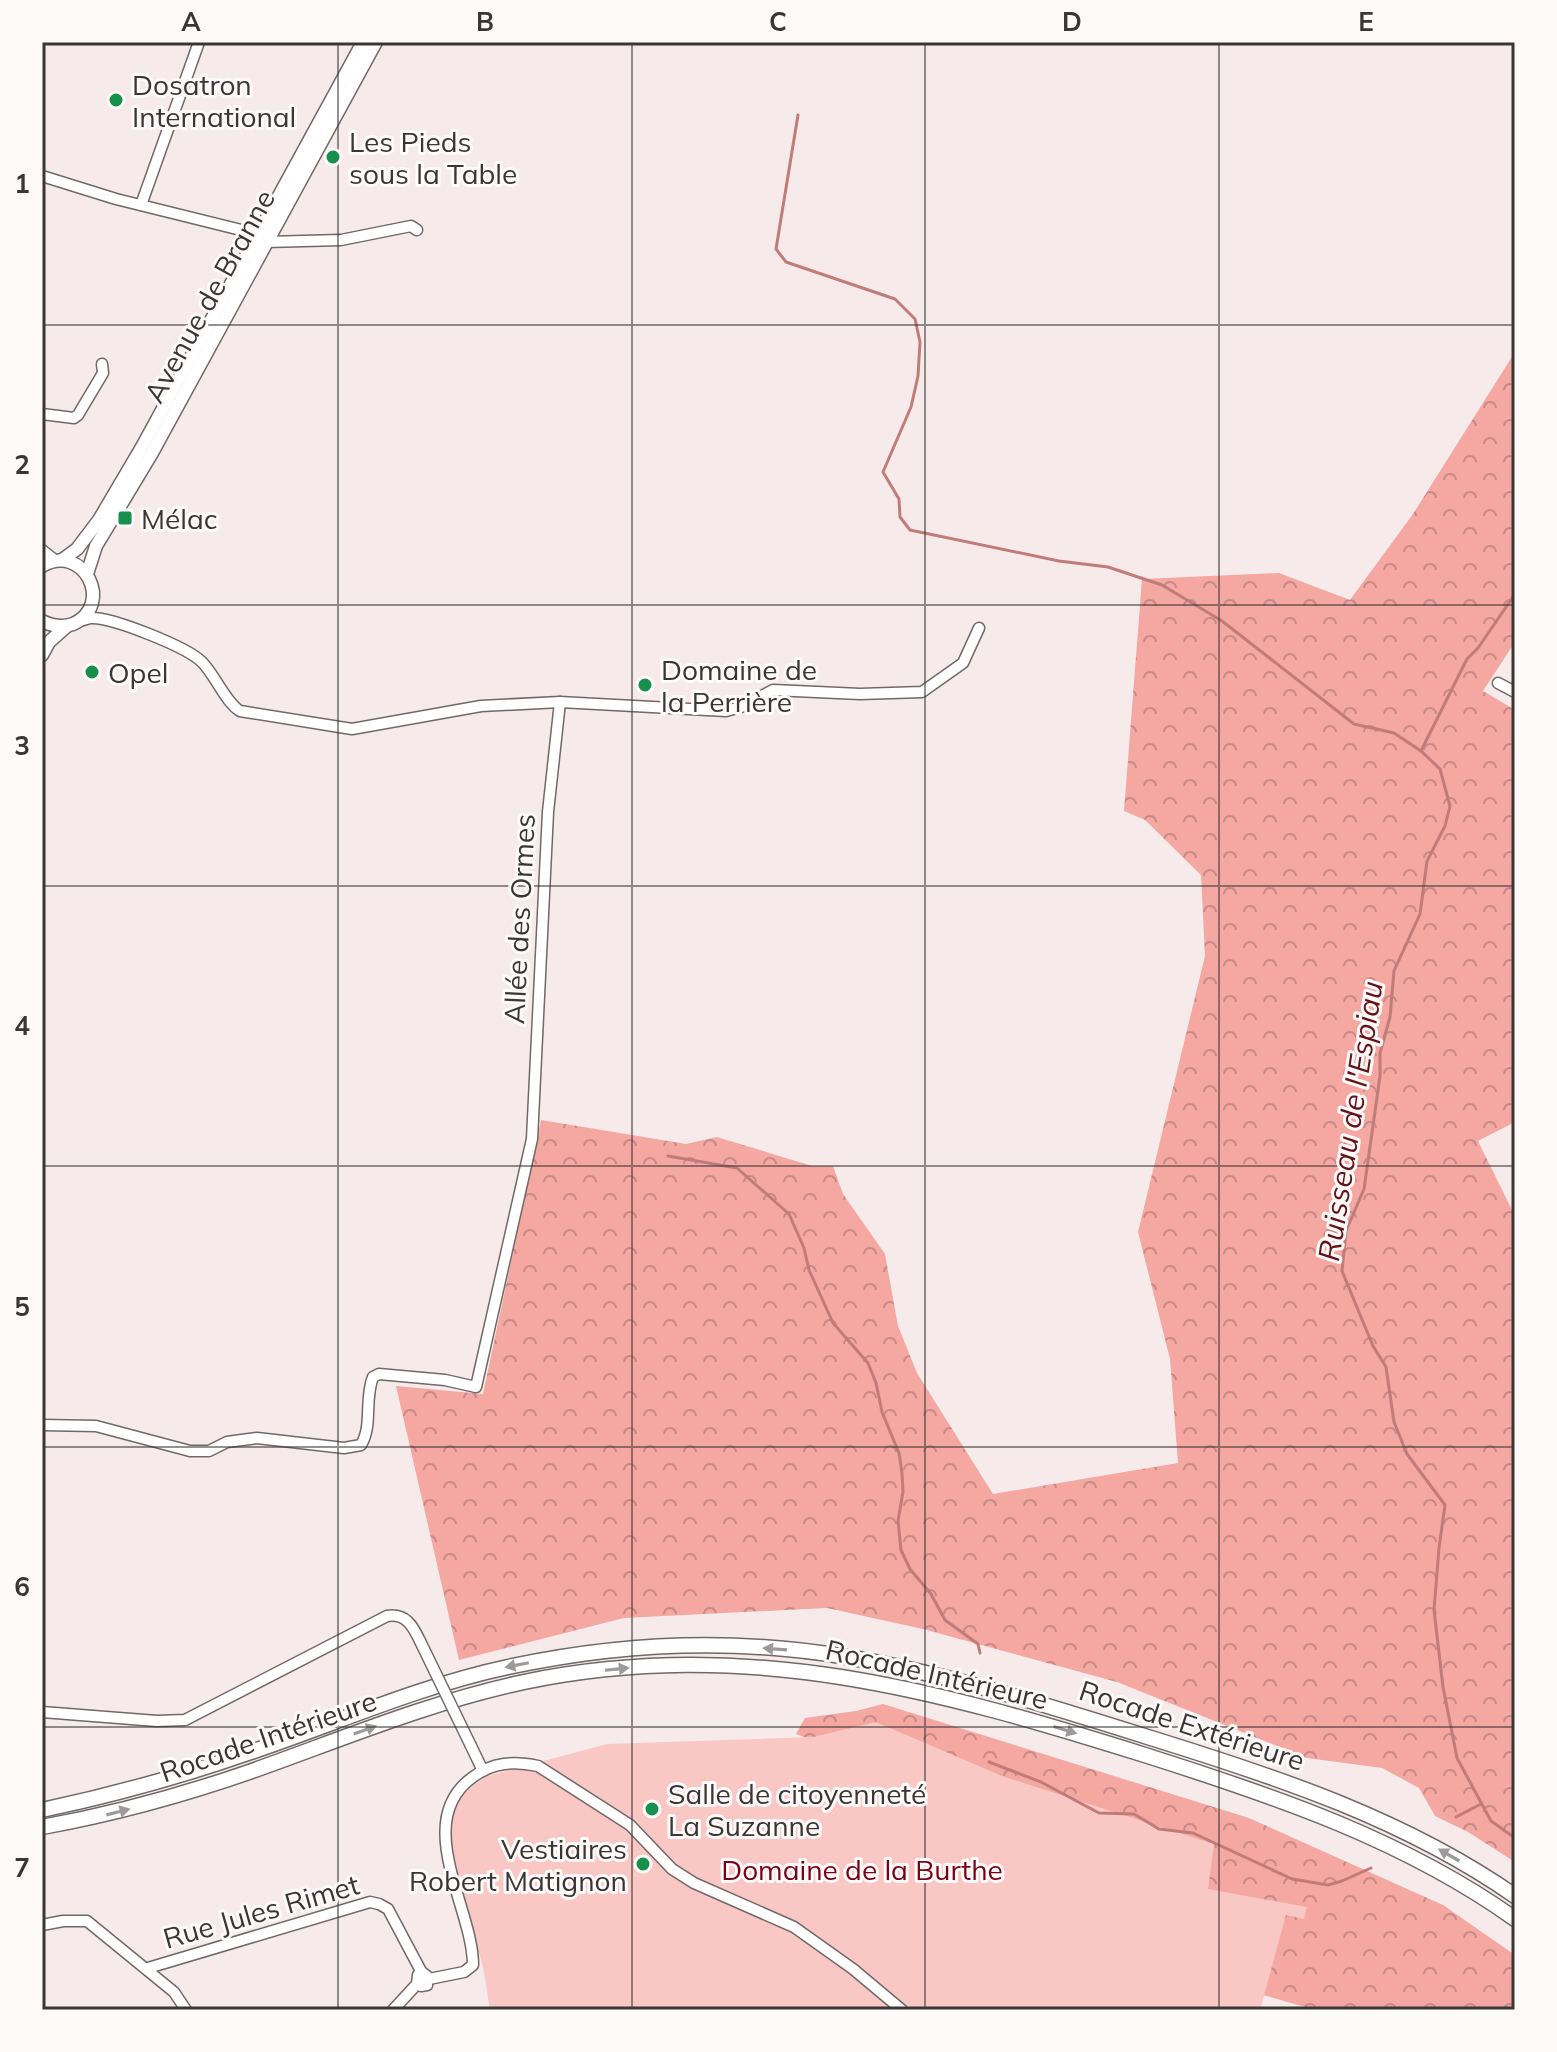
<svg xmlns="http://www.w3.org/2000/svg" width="1557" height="2052" viewBox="0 0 1557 2052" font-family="Mulish,sans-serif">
	<defs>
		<pattern id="forest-crowns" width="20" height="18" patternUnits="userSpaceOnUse" patternTransform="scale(2)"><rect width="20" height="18" fill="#f5a7a2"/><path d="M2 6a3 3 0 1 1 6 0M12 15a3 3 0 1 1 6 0" fill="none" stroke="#c78985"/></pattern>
	</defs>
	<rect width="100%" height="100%" fill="#f6ebea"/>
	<!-- forest -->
	<g fill="url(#forest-crowns)">
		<polygon points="1515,352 1515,642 1483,691 1515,710 1515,1122 1478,1141 1515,1216 1515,1862 1468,1832 1435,1816 1419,1788 1382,1768 1307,1758 1117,1682 923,1629 827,1608 624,1618 459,1660 396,1386 483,1394 541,1120 686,1144 717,1137 812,1166 833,1166 843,1194 885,1254 898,1326 917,1373 993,1494 1178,1463 1170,1359 1138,1232 1205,956 1201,875 1145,820 1124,811 1142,579 1279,573 1350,600 1413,514"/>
		<polygon points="883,1704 1249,1818 1443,1905 1515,1955 1515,2010 1316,2010 1018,1926 834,1749 796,1734 805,1718 856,1711"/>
	</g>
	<!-- park -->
	<path fill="#f9c7c4" d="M 876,1722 L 1002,1776 L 1214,1844 L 1208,1889 L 1307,1907 L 1304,1919 L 1286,1915 L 1260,2010 L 490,2010 C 487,1992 485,1973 480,1956 C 469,1916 442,1852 454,1812 C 459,1796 473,1785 487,1776 L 607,1744 L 813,1737 Z"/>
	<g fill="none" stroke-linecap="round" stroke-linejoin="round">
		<!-- stream -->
		<g stroke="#c17c79" stroke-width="3">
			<polyline points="798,115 776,249 786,262 895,299 915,319 920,342 918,376 911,407 883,472 899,499 900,517 910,530 1059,561 1108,567 1162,585 1222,621 1354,724 1394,733 1421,751 1440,769 1450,806 1445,826 1427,861 1420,914 1394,971 1390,1017 1380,1053 1380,1076 1364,1189 1346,1231 1342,1271 1373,1346 1386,1367 1394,1422 1407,1454 1445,1505 1439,1548 1434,1610 1443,1687 1457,1758 1491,1821 1515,1838"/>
			<polyline points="1421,751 1467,659 1478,648 1515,594"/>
			<polyline points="668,1156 737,1168 789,1214 804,1248 809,1270 833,1323 868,1363 876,1383 882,1412 899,1453 902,1473 903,1492 898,1521 901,1550 910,1569 931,1594 945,1620 978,1644 980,1653"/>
			<polyline points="989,1762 1041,1782 1099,1813 1134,1814 1159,1829 1193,1833 1292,1879 1328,1885 1342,1881 1371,1868"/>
			<polyline points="1456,1817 1481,1804"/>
		</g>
		<defs>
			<g id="minor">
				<polyline points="42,176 116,199 257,234"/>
				<polyline points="141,205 199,42"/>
				<polyline points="266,242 341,240 411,226 417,230"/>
				<polyline points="42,414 74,418 78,415 103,373 102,364"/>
				<polyline points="42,550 56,561"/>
				<path d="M 79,621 C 81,621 89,618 91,618 C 112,617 187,647 202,662 C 215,675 226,703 240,711 L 352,729 L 481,706 L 560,702 L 726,711 L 741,707 L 773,690 L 860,694 L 922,692 L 963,663 L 979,628"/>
				<polyline points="1498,683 1515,692"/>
				<path d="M 42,1425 L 96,1426 L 190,1451 L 209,1451 L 227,1442 L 257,1438 L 344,1448 L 361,1445 C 373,1425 364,1399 373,1377 L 379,1374 L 445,1380 L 476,1387 L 532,1139 L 548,812 L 560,702"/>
				<path d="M 42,1712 L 157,1721 L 185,1720 L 387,1616 C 406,1613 413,1626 420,1641"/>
				<polyline points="471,1746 483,1771"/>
				<polyline points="42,1925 63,1921 87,1921 174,1992 186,2010"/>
				<polyline points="148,1968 370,1902 379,1904 388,1909 422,1973"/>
				<path d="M 429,1979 L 464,1972 L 473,1965 C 473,1908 411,1821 473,1777 C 493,1762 514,1761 538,1766 L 630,1825 L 672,1869 L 694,1883 L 794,1927 L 853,1969 L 902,2010"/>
				<polyline points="393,2010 417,1984 418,1975 423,1973 427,1976 427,1985 421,1986 417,1984"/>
			</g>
			<g id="major">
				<polyline points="62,560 77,549 99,520 142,447 363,42"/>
				<path d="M 42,566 C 84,542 115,605 73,624 C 62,628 52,626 42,621"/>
				<polyline points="87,574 96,546 152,453 376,42"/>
				<polyline points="42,655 49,642 67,626"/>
			</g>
			<g id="highway">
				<path d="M 42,1810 C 113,1795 182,1776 251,1752 C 337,1723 419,1686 508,1667 C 619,1643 735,1638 847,1657 C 952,1675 1053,1707 1154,1739 C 1280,1778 1406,1820 1515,1896"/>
				<path d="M 42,1827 C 114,1814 183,1795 252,1771 C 342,1739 430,1702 524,1682 C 746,1636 938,1690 1148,1756 C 1277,1797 1404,1840 1515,1919"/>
			</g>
		</defs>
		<!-- minor casing -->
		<use href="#minor" stroke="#716868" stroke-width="13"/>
		<!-- major casing -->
		<use href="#major" stroke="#716868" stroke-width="15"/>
		<!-- highway casing -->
		<use href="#highway" stroke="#716868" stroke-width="17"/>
		<!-- minor -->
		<use href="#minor" stroke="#fff" stroke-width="10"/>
		<!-- major -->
		<use href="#major" stroke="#fff" stroke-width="12"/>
		<!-- highway -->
		<use href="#highway" stroke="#fff" stroke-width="14"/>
		<defs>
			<polyline id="minor-bridge" points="420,1641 471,1746"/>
		</defs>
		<!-- minor-bridge casing -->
		<use href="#minor-bridge" stroke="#716868" stroke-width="13" stroke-linecap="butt"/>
		<!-- minor-bridge -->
		<use href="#minor-bridge" stroke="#fff" stroke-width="10"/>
	</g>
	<!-- one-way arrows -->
	<defs><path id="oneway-solid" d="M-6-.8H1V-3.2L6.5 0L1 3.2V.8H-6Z" transform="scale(2)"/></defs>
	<g fill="#9c9a9a">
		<use href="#oneway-solid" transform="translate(775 1649) rotate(-176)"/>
		<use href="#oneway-solid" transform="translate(517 1665) rotate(169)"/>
		<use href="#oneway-solid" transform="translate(617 1669) rotate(-6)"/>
		<use href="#oneway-solid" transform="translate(365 1730) rotate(-20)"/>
		<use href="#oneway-solid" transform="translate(1065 1730) rotate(17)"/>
		<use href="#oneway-solid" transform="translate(118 1812) rotate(-14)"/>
		<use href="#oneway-solid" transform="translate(1449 1855) rotate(-150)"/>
	</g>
	<!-- grid -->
	<path fill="none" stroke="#3a3636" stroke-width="2" stroke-opacity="0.55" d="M 338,42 L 338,2010M 632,42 L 632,2010M 925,42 L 925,2010M 1219,42 L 1219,2010M 42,325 L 1515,325M 42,605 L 1515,605M 42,886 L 1515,886M 42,1166 L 1515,1166M 42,1447 L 1515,1447M 42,1727 L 1515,1727"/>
	<!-- markers -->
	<g fill="#16904c" stroke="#fefafa" stroke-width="3">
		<circle cx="116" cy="100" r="8"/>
		<circle cx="333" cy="157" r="8"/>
		<rect x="117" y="510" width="16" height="16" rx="4"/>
		<circle cx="92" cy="672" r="8"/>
		<circle cx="645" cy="685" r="8"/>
		<circle cx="652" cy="1809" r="8"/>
		<circle cx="643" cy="1864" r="8"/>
	</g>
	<g text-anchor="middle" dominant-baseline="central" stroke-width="6" stroke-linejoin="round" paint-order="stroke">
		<!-- poi labels -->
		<g font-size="28" fill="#3a3636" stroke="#fefafa" text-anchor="start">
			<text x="132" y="84">Dosatron<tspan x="132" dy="32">International</tspan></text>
			<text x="349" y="141">Les Pieds<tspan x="349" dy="32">sous la Table</tspan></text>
			<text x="141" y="518">Mélac</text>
			<text x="661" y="669">Domaine de<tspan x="661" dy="32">la Perrière</tspan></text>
			<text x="108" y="672">Opel</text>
			<text x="668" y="1793">Salle de citoyenneté<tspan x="668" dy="32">La Suzanne</tspan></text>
			<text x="627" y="1848" text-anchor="end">Vestiaires<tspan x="627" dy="32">Robert Matignon</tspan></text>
		</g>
		<!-- street labels -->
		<g font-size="28" fill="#3a3636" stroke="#fefafa">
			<text transform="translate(209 296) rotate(-61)">Avenue de Branne</text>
			<text transform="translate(519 919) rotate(-87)">Allée des Ormes</text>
			<text transform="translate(937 1674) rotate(13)">Rocade Intérieure</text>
			<text transform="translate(1192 1725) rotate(18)">Rocade Extérieure</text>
			<text transform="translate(268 1736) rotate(-19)">Rocade Intérieure</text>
			<text transform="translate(261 1911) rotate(-16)">Rue Jules Rimet</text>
		</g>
		<!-- park labels -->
		<g font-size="28" fill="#790115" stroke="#fefafa">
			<text x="862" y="1869">Domaine de la Burthe</text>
		</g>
		<!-- water labels -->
		<g font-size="30" font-style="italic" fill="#651117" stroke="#fefafa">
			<text transform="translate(1350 1121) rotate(-81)">Ruisseau de l'Espiau</text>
		</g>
	</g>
	<!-- border -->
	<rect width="1557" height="2052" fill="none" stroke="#fefafa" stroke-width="88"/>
	<rect x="44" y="44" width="1469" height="1964" fill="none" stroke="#3a3636" stroke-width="3"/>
	<g font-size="26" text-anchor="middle" font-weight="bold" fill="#3a3636">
		<text x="191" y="31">A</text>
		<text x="485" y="31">B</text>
		<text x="778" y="31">C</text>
		<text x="1072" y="31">D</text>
		<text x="1366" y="31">E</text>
		<text x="22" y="193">1</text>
		<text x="22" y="474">2</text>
		<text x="22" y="755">3</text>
		<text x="22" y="1035">4</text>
		<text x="22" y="1316">5</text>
		<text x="22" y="1596">6</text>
		<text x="22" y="1877">7</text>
	</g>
</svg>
